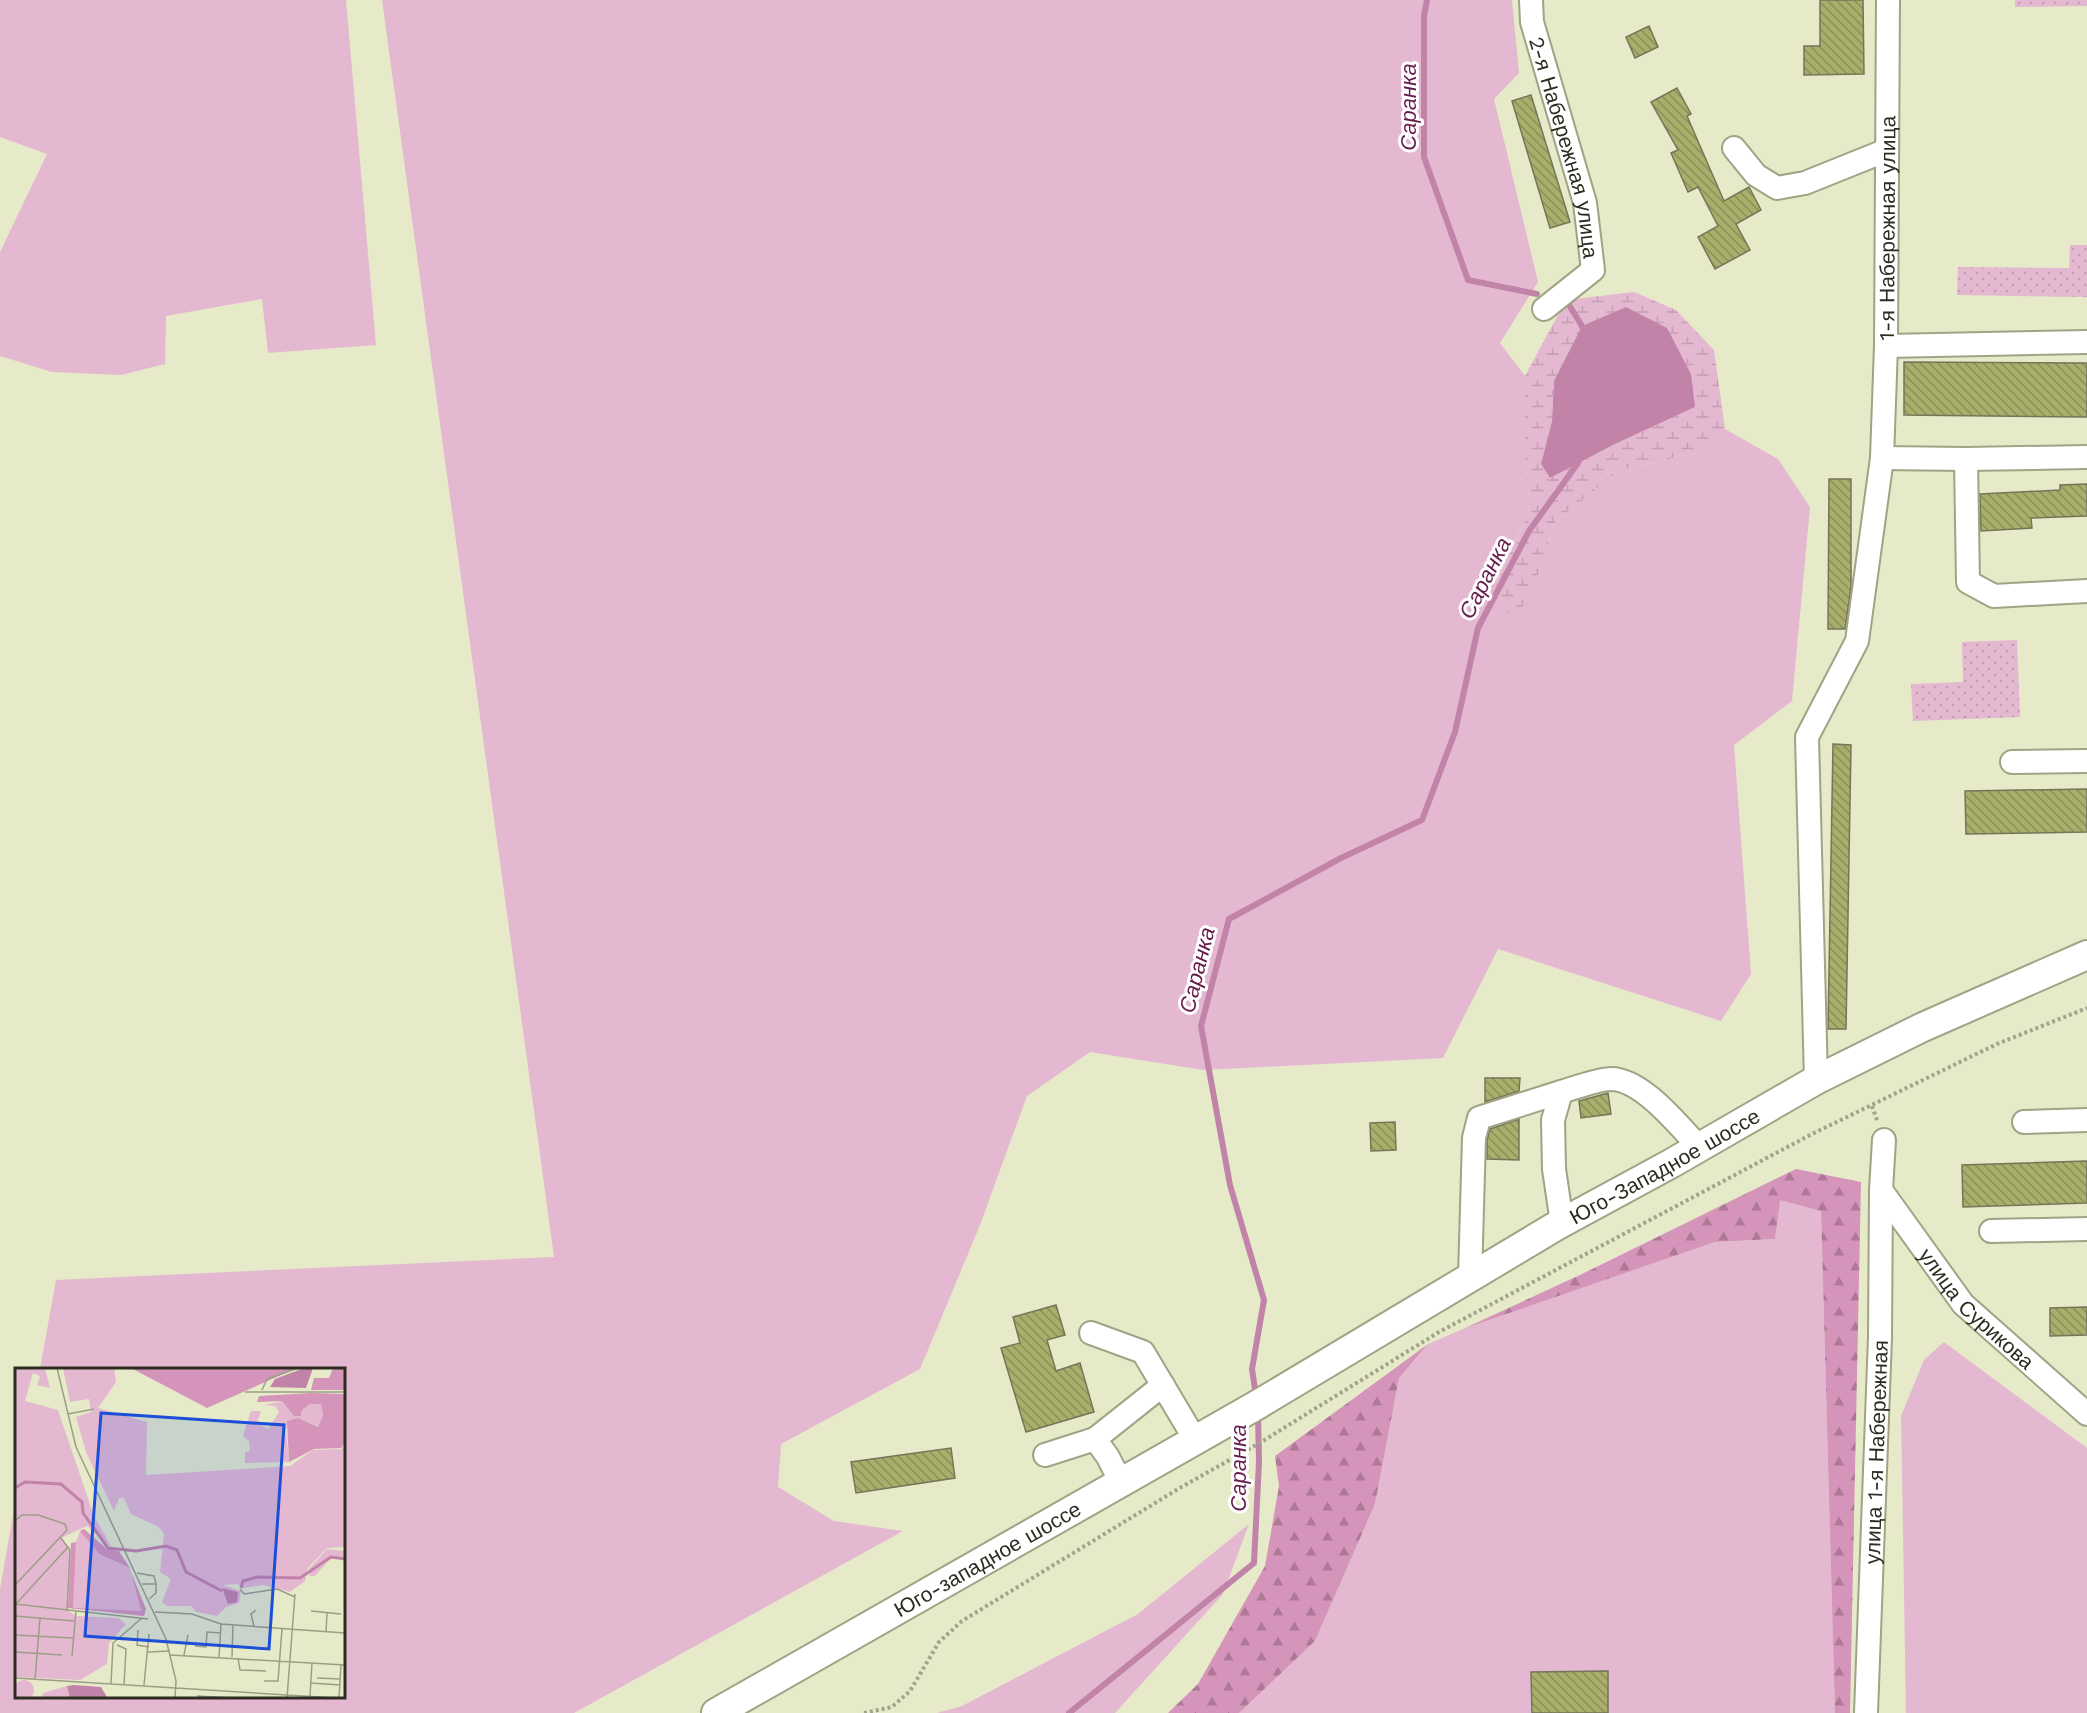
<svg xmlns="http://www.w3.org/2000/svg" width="2087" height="1713" viewBox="0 0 2087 1713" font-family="'Work Sans',sans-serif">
	<defs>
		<pattern id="forest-firs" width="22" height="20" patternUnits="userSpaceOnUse" patternTransform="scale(1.5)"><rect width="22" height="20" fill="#d594ba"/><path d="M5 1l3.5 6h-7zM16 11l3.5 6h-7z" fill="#ad7997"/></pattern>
		<pattern id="wetland-marsh" width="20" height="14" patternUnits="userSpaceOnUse" patternTransform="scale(1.5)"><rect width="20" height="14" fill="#e4b8d1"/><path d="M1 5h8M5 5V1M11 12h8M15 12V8" fill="none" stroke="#c49eb3"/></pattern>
		<pattern id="park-dots" width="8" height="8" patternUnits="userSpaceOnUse" patternTransform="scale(1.5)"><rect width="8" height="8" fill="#e4b8d1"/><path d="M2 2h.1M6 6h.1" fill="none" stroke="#c49eb3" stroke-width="1.8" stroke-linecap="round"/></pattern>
		<pattern id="building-back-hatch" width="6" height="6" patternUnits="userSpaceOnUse" patternTransform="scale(1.5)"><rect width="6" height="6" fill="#a9af6b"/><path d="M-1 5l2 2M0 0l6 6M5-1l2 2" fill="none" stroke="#8a8f58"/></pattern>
	</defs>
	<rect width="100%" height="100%" fill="#e6eac9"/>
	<!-- green -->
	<g fill="#e4b8d1">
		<polygon points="0,0 346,0 376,345 268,353 262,299 166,316 165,364 121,375 52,372 0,356 0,252 47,154 0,137"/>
		<polygon points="382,0 1512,0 1519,73 1494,99 1538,282 1500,343 1525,376 1525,458 1530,510 1496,581 1535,585 1556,521 1620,470 1697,453 1725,429 1778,459 1810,507 1792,701 1734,745 1751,974 1721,1021 1498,949 1443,1058 1203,1070 1090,1052 1027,1096 980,1225 920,1369 781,1444 778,1487 834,1521 903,1531 574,1713 0,1713 0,1589 16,1498 16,1696 344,1696 344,1370 40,1369 56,1280 554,1257"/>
		<polygon points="1779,1199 1821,1211 1835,1713 1239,1713 1315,1641 1375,1504 1399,1378 1428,1344 1463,1329 1715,1242 1775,1239"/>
		<polygon points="1944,1342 2087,1448 2087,1713 1906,1713 1901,1416 1924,1360"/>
		<polygon points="1249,1524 1223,1594 1115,1713 937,1713 962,1706 1138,1614"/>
	</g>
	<!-- forest -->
	<g fill="url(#forest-firs)">
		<polygon points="1796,1169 1861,1182 1850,1713 1835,1713 1821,1211 1780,1200 1775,1239 1715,1242 1463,1329 1582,1274"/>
		<polygon points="1428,1344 1399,1378 1375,1504 1315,1641 1239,1713 1168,1713 1198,1684 1265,1566 1279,1486 1275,1456"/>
	</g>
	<!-- wetland -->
	<path fill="url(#wetland-marsh)" fill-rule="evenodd" d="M 1634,292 L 1676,310 L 1714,350 L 1725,429 L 1697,453 L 1620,470 L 1556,521 L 1535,585 L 1519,612 L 1504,613 L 1496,582 L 1530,510 L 1525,458 L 1525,376 L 1566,300 ZM 1554,381 L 1695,407 L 1615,444 L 1550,478 L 1541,464 L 1552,421 Z"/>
	<!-- park -->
	<g fill="url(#park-dots)">
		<polygon points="2015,0 2087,0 2087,6 2015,7"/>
		<polygon points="2070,245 2087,245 2087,297 1957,295 1958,267 2069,268"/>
		<polygon points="2017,640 2020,717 1913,721 1911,684 1963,682 1962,642"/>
	</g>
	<!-- water -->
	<polygon fill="#c283a8" points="1626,307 1667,328 1691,374 1695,407 1615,444 1550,478 1541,464 1552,421 1554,381 1582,326"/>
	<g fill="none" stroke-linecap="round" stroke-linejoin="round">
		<!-- stream -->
		<g stroke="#c283a8" stroke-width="6">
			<polyline points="1427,0 1424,16 1424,157 1468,280 1537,294"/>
			<polyline points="1566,300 1582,326 1584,332"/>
			<polyline points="1256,1396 1252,1369 1264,1300 1230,1185 1201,1026 1229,919 1341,858 1422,820 1455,732 1478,628 1529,531 1578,463 1580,455"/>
			<polyline points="1069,1713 1254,1563 1259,1462 1258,1415"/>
		</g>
	</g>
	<!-- building -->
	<g fill="url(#building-back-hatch)" stroke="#737658" stroke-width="1.5">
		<polygon points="1820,0 1863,0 1864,74 1804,75 1804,46 1820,46"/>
		<polygon points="1649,26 1658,47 1635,58 1626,37"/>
		<polygon points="1677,88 1691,114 1687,116 1724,201 1749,187 1761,210 1736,224 1750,250 1715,269 1698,237 1718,226 1698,187 1688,192 1671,153 1678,150 1651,102"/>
		<polygon points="1531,95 1570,222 1550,228 1512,101"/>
		<polygon points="1904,362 2087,363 2087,417 1904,415"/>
		<polygon points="1829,479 1851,479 1851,587 1845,629 1828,629"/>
		<polygon points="2087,484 2087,516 2031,518 2032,528 1981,531 1980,494 2060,490 2060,485"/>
		<polygon points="1833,744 1851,745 1846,1029 1828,1029"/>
		<polygon points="2087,789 2087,832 1966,834 1965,791"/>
		<polygon points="1485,1078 1520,1078 1519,1091 1485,1102"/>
		<polygon points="1608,1093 1611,1114 1581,1118 1579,1101"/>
		<polygon points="1519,1119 1519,1160 1487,1159 1487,1140 1490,1129"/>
		<polygon points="1395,1122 1396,1150 1371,1151 1370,1123"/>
		<polygon points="2087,1161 2087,1203 1963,1207 1962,1165"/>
		<polygon points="1056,1305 1065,1335 1047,1340 1056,1371 1080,1363 1094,1412 1026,1432 1001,1348 1020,1343 1013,1317"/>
		<polygon points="2087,1307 2087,1335 2050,1336 2050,1308"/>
		<polygon points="951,1448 955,1478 856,1493 851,1462"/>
		<polygon points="1608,1671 1608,1713 1532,1713 1531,1672"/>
	</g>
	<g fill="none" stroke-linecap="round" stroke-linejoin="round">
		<defs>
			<g id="minor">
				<path id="s1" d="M 1531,0 L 1532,22 L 1585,203 L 1593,270 L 1544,309"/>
				<polyline points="1734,148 1756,175 1777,188 1805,183 1887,150"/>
				<polyline points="1886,346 2087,342"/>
				<polyline points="1882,458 1966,459 2087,457"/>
				<polyline points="1966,459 1968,582 1994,596 2087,591"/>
				<polyline points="2012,762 2087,761"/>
				<path id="s2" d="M 1816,1080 L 1807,737 L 1857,641 L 1882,458 L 1886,346 L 1888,0"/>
				<polyline points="2024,1122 2087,1120"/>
				<path id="s3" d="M 1881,1190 L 1963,1304 L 2087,1414"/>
				<path d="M 1562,1223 L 1554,1169 L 1553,1120 L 1561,1092 C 1574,1088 1599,1079 1611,1079 C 1642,1079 1679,1126 1699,1147"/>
				<polyline points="1991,1231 2087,1229"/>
				<polyline points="1470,1277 1474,1138 1479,1118 1561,1092"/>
				<polyline points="1091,1333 1143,1352 1196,1441"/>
				<polyline points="1095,1439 1163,1385"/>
				<polyline points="1045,1455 1095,1439 1108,1457 1121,1483"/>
				<path id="s4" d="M 1866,1713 L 1880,1337 L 1881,1190 L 1884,1140"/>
			</g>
			<g id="major">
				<path id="s5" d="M 716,1713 L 1257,1405 L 1556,1226 L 1672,1163 L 1816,1080 L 1923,1027 L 2087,955"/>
			</g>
		</defs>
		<!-- minor casing -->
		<use href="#minor" stroke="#a0a384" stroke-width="26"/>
		<!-- major casing -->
		<use href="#major" stroke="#a0a384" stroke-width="32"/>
		<!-- path -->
		<g stroke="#a1a48b" stroke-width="4" stroke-dasharray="3 3" stroke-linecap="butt">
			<polyline points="1872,1106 1878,1123"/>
			<polyline points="864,1713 892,1707 910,1691 939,1642 962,1621 1178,1489 1258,1444 1439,1332 1812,1134 1997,1044 2087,1008"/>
		</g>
		<!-- minor -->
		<use href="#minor" stroke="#fff" stroke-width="22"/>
		<!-- major -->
		<use href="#major" stroke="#fff" stroke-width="28"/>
	</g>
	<g text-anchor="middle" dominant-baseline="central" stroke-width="6" stroke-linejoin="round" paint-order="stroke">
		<!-- street labels -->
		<g font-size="21" fill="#2c2d20" stroke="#fff">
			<text stroke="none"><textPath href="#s1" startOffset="152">2-я Набережная улица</textPath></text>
			<text stroke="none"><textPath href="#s2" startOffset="866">1-я Набережная улица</textPath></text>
			<text stroke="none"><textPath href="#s5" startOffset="1095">Юго-Западное шоссе</textPath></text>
			<text stroke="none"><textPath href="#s3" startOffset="153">улица Сурикова</textPath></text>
			<text stroke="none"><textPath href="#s4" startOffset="261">улица 1-я Набережная</textPath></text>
			<text stroke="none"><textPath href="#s5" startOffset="312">Юго-западное шоссе</textPath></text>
		</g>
		<!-- water labels -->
		<g font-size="22" font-style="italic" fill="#671c4e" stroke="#fff">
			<text transform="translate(1408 107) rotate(-90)">Саранка</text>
			<text transform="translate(1485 578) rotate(-63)">Саранка</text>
			<text transform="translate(1197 970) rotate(-76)">Саранка</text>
			<text transform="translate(1238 1468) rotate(-90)">Саранка</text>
		</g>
	</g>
	<!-- overview -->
	<g transform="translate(15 1368)">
		<rect width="330" height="330" fill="#e6eac9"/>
		<path d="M 0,0 L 30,0 L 35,20 L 22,17 L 25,8 L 18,5 L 10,33 L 43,42 L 79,148 L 97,180 L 72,158 L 46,170 L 55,182 L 52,242 L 61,248 L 103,250 L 111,256 L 94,275 L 92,296 L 65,312 L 0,309 ZM 48,0 L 99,0 L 101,14 L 83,40 L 132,54 L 131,107 L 275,98 L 298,82 L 326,81 L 330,77 L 330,179 L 312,180 L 293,200 L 290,213 L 275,224 L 248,217 L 228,220 L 222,216 L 195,218 L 202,220 L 211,239 L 202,248 L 181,244 L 176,238 L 152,238 L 147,234 L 156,211 L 145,204 L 149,166 L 144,159 L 116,146 L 109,130 L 104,130 L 99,143 L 71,84 L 61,49 L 76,44 L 74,31 L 55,34 ZM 267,33 L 279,48 L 286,48 L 287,42 L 295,36 L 306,35 L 308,47 L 303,59 L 283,50 L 271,61 L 274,94 L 230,95 L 230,84 L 235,83 L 234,73 L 228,68 L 236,43 L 246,43 L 242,55 L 253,61 L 264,44 L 260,38 L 249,37 ZM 65,163 L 84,186 L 115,200 L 126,243 L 57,241 L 61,174 ZM-1 322a10 10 0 1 1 20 0a10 10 0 1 1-20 0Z" fill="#e4b8d1"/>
		<path d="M 116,0 L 282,0 L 192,40 ZM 318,0 L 330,0 L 330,22 L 296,22 L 299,10 L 314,10 ZM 296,25 L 330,26 L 330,75 L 326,80 L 299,81 L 274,94 L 272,53 L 283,50 L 303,59 L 308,47 L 306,36 L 295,36 L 287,42 L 286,48 L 279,48 L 267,33 L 242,34 L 244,28 ZM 69,161 L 92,181 L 104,183 L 115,200 L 84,186 L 65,163 ZM 61,174 L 58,240 L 126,243 L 116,204 L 131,241 L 129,248 L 53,240 L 56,175 Z" fill="#d594ba"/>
		<path d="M 312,181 L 330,183 L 330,193 L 322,189 L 314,192 L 300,208 L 295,208 L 294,201 ZM 196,213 L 226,223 L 224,235 L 211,239 L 202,220 L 193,216 ZM 52,318 L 55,330 L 27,330 L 28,325 Z" fill="#e4b8d1"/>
		<path d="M 289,0 L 298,0 L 291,20 L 255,19 L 260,11 ZM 207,220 L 223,224 L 222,234 L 213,236 ZM 59,317 L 86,319 L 92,329 L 55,330 L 52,318 Z" fill="#c283a8"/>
		<path fill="none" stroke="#c283a8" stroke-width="3" d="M 0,120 L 10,114 L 46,116 L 67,134 L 68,145 L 93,180 L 121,183 L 151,178 L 162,182 L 171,204 L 207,223M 226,220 L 228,213 L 242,209 L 285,210 L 316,189 L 330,191"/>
		<path fill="none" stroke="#9c9e85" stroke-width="1.5" d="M 42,0 L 61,79 L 151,271 L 161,313 L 160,330M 247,22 L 252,11 L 283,0M 230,24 L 330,24M 53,46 L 79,41M 0,153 L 7,147 L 23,147 L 50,156 L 52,162 L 0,217M 46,170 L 55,182 L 52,243M 122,205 L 139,208 L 141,216M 127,216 L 141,216 L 141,225 L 134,231M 225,221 L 229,226 L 262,221 L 280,229M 0,236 L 133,251M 1,236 L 53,179M 296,243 L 326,246M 140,244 L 177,246 L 206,256 L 330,265M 0,248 L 59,253M 239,258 L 236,246 L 241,242M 123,262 L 122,277 L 134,279M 311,264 L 312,245M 0,267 L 58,270M 102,277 L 111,281 L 109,317M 180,278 L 191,279 L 192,264 L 206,265M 0,284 L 47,287M 133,284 L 155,283M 155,287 L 330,297M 169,287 L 173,267M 57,288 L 61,243M 204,289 L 206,256M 217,289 L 218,257M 223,290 L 225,302 L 251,303M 0,310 L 321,330M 302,310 L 325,311M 20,311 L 25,250M 249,313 L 263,313 L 267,261M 296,315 L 325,317M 96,316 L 98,275 L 127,250M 129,317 L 134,266M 182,328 L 219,330M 295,328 L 297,295M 272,330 L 280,226M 324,330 L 326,297"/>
		<path fill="#1d4ed8" fill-opacity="0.15" stroke="#1d4ed8" stroke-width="3" d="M 86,45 L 269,57 L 254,281 L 70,268 Z"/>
		<rect width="330" height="330" fill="none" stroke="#2c2d20" stroke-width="3"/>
	</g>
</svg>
